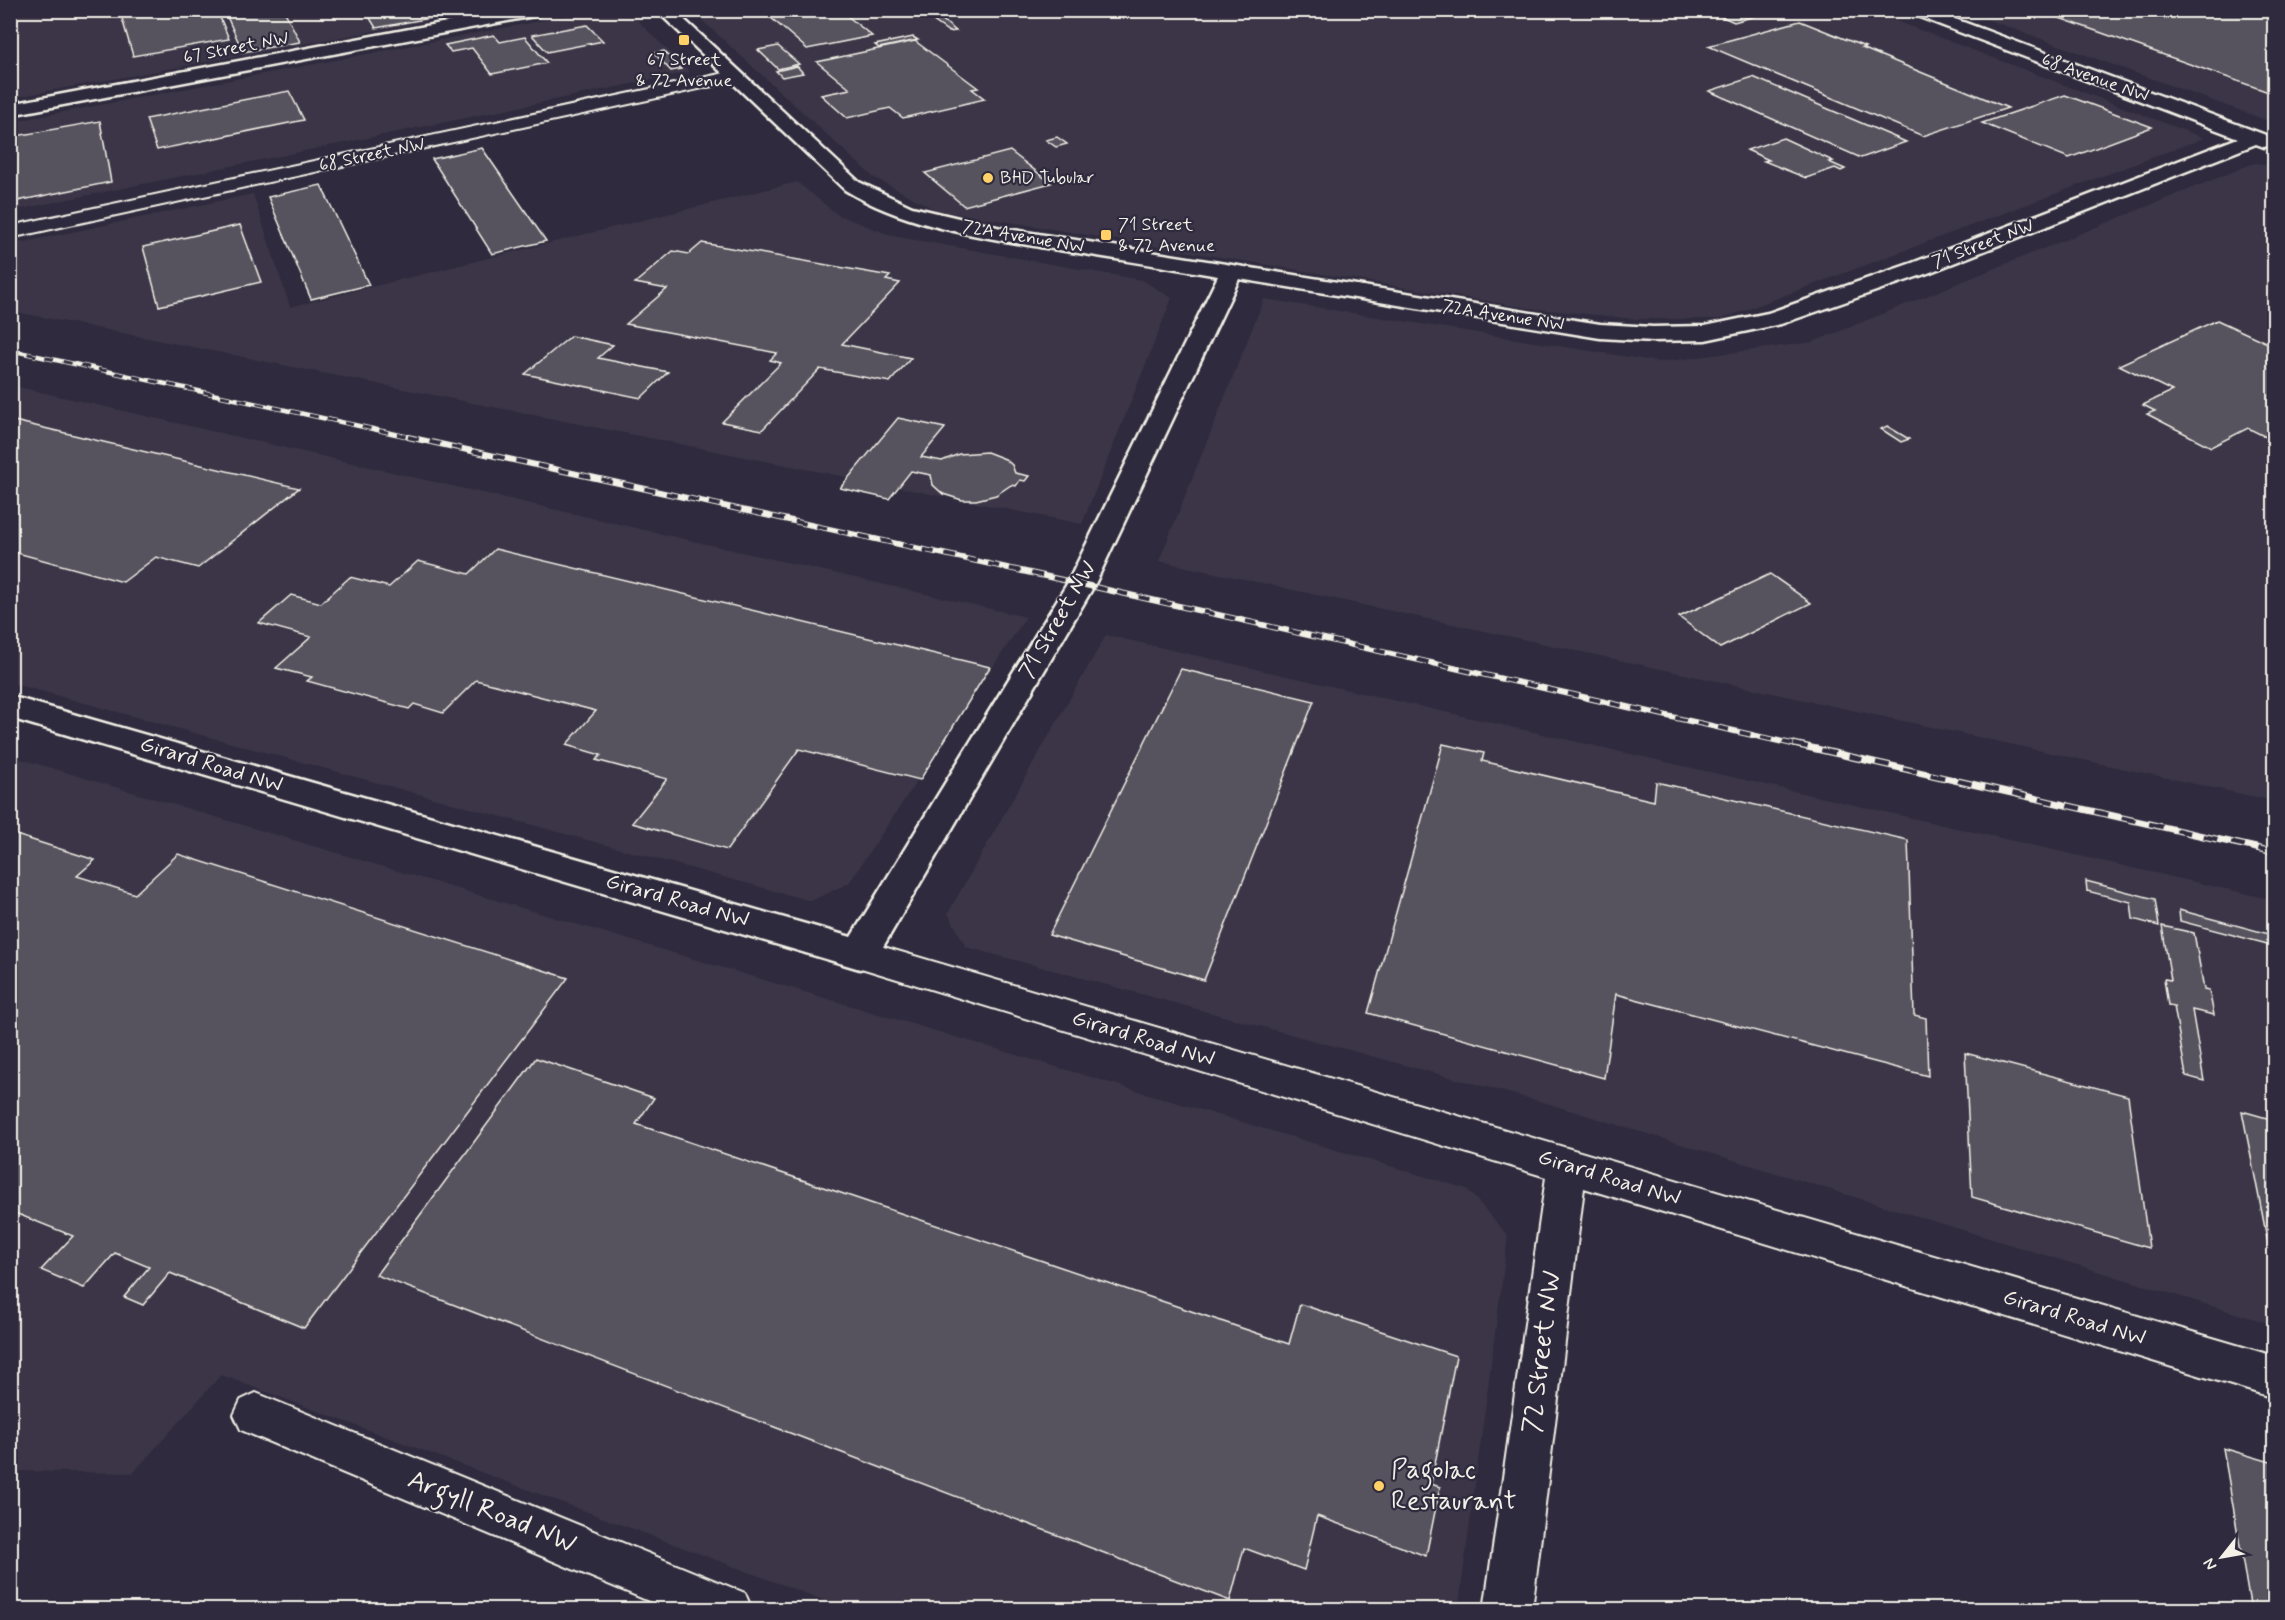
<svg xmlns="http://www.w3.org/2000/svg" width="2285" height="1620" viewBox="0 0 2285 1620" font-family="Mynerve,sans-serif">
	<rect width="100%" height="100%" fill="#2f2a3d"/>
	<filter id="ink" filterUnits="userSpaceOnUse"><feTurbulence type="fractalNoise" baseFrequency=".0167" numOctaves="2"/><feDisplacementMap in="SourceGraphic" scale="12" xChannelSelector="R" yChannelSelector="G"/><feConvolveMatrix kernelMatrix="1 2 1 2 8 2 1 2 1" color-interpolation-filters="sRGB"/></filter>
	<g filter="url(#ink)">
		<!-- built -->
		<g fill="#3b3647">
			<polygon points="11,11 482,11 11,98"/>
			<polygon points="592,11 628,11 690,72 11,211 11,122"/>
			<polygon points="692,11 1870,11 2204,138 1722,319 1635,319 1528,308 936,210 873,177"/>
			<polygon points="1964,11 2274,11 2274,123"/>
			<polygon points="2254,163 2274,165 2274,801 1159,561 1264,299 1660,362 1813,342"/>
			<polygon points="797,182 838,215 893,236 1142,280 1172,298 1082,524 11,311 10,245 253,194 290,307"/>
			<polygon points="10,385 1026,617 849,883 811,901 11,683"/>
			<polygon points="1106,635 2274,900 2274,1325 1546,1103 966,947 948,913"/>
			<polygon points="11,756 1467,1189 1508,1236 1459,1605 1436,1609 847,1609 221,1375 133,1473 11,1471"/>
		</g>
		<!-- building -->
		<g fill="#56525f" stroke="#f4f1e8" stroke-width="1.5">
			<polygon points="217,10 229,39 133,56 121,15 143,10"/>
			<polygon points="224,10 284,10 300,42 243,52"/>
			<polygon points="365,10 425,10 430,18 376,28"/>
			<polygon points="762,10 840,10 872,36 807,49"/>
			<polygon points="1707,10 1777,10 1734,22"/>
			<polygon points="2037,10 2250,10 2274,18 2274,94"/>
			<polygon points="940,18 956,31 949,32 932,20"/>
			<polygon points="1800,21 1865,47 1862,48 2008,108 1923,136 1708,46"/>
			<polygon points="587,25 603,41 547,52 532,35"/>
			<polygon points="494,35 500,42 525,37 547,63 492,74 472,48 451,52 445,45"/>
			<polygon points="913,37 918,40 879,48 875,45"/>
			<polygon points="915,41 978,88 972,89 985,99 903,118 890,108 847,118 821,95 850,89 817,62"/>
			<polygon points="778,46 799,64 778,69 758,50"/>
			<polygon points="664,51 681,69 671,71 654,53"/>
			<polygon points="797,66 803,73 782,77 776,71"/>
			<polygon points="1753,77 1906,142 1861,158 1709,91"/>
			<polygon points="289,91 304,120 157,150 146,119"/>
			<polygon points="2065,95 2152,127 2069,158 1982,123"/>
			<polygon points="100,121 111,182 12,202 10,137"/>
			<polygon points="1057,137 1067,144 1056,147 1046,140"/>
			<polygon points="1783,138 1833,161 1829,162 1845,169 1841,171 1835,168 1806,178 1764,161 1769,160 1747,150"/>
			<polygon points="482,148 546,241 492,254 432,159"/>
			<polygon points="1010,151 1051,183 964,206 925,173"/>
			<polygon points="321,185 369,285 311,299 268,197"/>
			<polygon points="240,225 261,282 159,306 143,247"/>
			<polygon points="702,243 890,276 886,280 900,283 842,344 911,358 890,382 820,369 762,430 722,422 781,363 770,360 777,353 626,324 667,289 635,283 673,251 689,254"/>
			<polygon points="2217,320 2274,346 2274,441 2248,428 2211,447 2147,414 2155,411 2143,405 2172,391 2119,365"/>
			<polygon points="571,336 613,345 598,358 668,372 641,398 525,374"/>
			<polygon points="898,418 945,428 921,457 942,461 959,454 987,452 1005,459 1012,465 1015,473 1029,476 1025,481 1020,480 1016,486 1011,485 996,495 976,500 962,500 943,494 933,485 931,475 911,471 889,499 840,488"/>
			<polygon points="10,420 299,488 198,568 156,557 123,582 10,551"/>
			<polygon points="1887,426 1909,439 1901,442 1881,429"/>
			<polygon points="495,549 990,667 920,780 799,749 727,850 632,823 667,779 596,760 601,755 566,745 596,711 476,680 443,713 414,704 409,709 307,681 312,677 276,668 311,637 259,623 291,595 321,603 350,577 389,587 418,561 469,574"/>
			<polygon points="1770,574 1811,603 1720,648 1679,617"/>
			<polygon points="1181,669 1314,701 1204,980 1049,935"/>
			<polygon points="1443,744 1484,753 1482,761 1654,801 1656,782 1908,840 1914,1015 1926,1018 1928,1076 1616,994 1604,1078 1368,1013"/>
			<polygon points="10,833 95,860 77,876 135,894 178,854 568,978 304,1328 170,1273 143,1305 124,1297 149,1267 115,1253 84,1288 41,1270 73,1236 10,1211"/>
			<polygon points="2086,881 2155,899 2159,926 2133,919 2131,902 2087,891"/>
			<polygon points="2179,910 2269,934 2271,945 2180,921"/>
			<polygon points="2162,926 2194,933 2204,989 2209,990 2214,1015 2192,1010 2204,1081 2186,1076 2174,1006 2168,1005 2164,979 2171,980"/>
			<polygon points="1965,1053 2128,1096 2149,1248 1972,1197"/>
			<polygon points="536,1058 654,1098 636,1124 1289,1344 1300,1304 1456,1356 1431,1484 1440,1487 1426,1556 1317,1516 1304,1570 1244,1548 1230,1601 376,1275"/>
			<polygon points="2242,1111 2274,1120 2274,1274"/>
			<polygon points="2223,1448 2274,1463 2274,1610 2251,1610"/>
		</g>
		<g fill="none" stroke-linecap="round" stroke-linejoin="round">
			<defs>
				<g id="street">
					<polygon points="734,71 740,72 742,76 740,80 10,238 10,226"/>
					<polygon points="860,940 2274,1356 2274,1398 1584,1188 1532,1610 1484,1610 1546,1177 848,964 843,954 848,944"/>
					<polygon points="256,1393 745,1593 752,1610 670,1610 241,1430 234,1415 241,1400"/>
				</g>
				<g id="secondary">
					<polygon points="511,10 547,10 539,15 10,115 10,104"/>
					<path d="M 656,10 L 674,10 L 859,182 L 912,207 L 1001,228 L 1600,324 L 1653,327 L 1705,326 L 1768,313 L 1912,263 L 2238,138 L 1909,13 L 1907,10 L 1931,10 L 2271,137 L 2273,141 L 2271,145 L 2264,147 L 2256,144 L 1928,273 L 1781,324 L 1705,340 L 1653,341 L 1600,338 L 1239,279 L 1095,584 L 873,964 L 860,969 L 10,718 L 10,696 L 851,937 L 1067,584 L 1218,276 C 1161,266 1104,257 1046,248 C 977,236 906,227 845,190 Z"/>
				</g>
			</defs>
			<!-- street casing -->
			<use href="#street" stroke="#f4f1e8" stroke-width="4"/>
			<!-- secondary casing -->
			<use href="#secondary" stroke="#f4f1e8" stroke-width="5"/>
			<!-- street -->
			<use href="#street" fill="#2f2a3d" fill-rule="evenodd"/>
			<!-- secondary -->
			<use href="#secondary" fill="#2f2a3d" fill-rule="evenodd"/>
			<defs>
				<polyline id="rail-far2" points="10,350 414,438"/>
				<polyline id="rail-far1" points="408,437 1081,584 1801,746"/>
				<polyline id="rail" points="1794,744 2274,852"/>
			</defs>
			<!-- rail-far2 casing -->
			<use href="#rail-far2" stroke="#f4f1e8" stroke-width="4.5"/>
			<!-- rail-far1 casing -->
			<use href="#rail-far1" stroke="#f4f1e8" stroke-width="6"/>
			<!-- rail casing -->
			<use href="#rail" stroke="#f4f1e8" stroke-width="7"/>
			<!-- rail-far2 -->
			<use href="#rail-far2" stroke="#2f2a3d" stroke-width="3" stroke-dasharray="9" stroke-linecap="butt"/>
			<!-- rail-far1 -->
			<use href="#rail-far1" stroke="#2f2a3d" stroke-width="4" stroke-dasharray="11" stroke-linecap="butt"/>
			<!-- rail -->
			<use href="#rail" stroke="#2f2a3d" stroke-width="4.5" stroke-dasharray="14" stroke-linecap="butt"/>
		</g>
	</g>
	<!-- markers -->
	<g fill="#ffd166" stroke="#2f2a3d" stroke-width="2">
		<rect x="678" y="34" width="12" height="12" rx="3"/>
		<circle cx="988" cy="178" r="6"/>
		<rect x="1100" y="229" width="12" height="12" rx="3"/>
		<circle cx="1379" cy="1486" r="6"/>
	</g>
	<g text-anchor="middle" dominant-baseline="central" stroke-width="4.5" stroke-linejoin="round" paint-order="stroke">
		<!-- far-street labels -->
		<g font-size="18" fill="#f4f1e8" stroke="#2f2a3d">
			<text transform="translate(236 48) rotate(-11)">67 Street NW</text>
			<text transform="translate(2095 78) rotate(20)">68 Avenue NW</text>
			<text transform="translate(372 155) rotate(-12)">68 Street NW</text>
			<text transform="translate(1023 237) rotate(10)">72A Avenue NW</text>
			<text transform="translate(1983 244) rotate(-21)">71 Street NW</text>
			<text transform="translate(1503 316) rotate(9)">72A Avenue NW</text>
		</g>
		<!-- far-poi labels -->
		<g font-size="18" fill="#f4f1e8" stroke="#2f2a3d" text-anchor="start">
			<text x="684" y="60" text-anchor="middle">67 Street<tspan x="684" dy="21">&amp; 72 Avenue</tspan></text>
			<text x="1000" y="178">BHD Tubular</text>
			<text x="1118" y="225">71 Street<tspan x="1118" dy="21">&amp; 72 Avenue</tspan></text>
		</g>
		<!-- street labels -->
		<g font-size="22" fill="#f4f1e8" stroke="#2f2a3d">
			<text transform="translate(1058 620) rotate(-60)">71 Street NW</text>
			<text transform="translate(211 765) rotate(17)">Girard Road NW</text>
			<text transform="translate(677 901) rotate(16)">Girard Road NW</text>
			<text transform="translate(1143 1039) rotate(17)">Girard Road NW</text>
			<text transform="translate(1609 1178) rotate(17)">Girard Road NW</text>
			<text transform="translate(2074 1318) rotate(17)">Girard Road NW</text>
		</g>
		<!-- near-street labels -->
		<g font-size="27" fill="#f4f1e8" stroke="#2f2a3d">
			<text transform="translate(1542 1352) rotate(-83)">72 Street NW</text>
			<text transform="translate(492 1512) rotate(22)">Argyll Road NW</text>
		</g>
		<!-- near-poi labels -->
		<g font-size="27" fill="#f4f1e8" stroke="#2f2a3d" text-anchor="start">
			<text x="1391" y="1470">Pagolac<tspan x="1391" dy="31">Restaurant</tspan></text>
		</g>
	</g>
	<!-- margin -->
	<rect width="2285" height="1620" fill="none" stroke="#2f2a3d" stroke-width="36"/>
	<rect x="18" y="18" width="2249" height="1584" fill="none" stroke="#f4f1e8" stroke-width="2" filter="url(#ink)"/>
	<!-- north arrow -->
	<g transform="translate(2222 1557) rotate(239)" stroke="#2f2a3d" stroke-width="4.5" paint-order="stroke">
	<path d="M0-4.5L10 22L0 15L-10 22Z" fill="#f4f1e8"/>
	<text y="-9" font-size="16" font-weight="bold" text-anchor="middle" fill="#f4f1e8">N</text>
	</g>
</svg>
